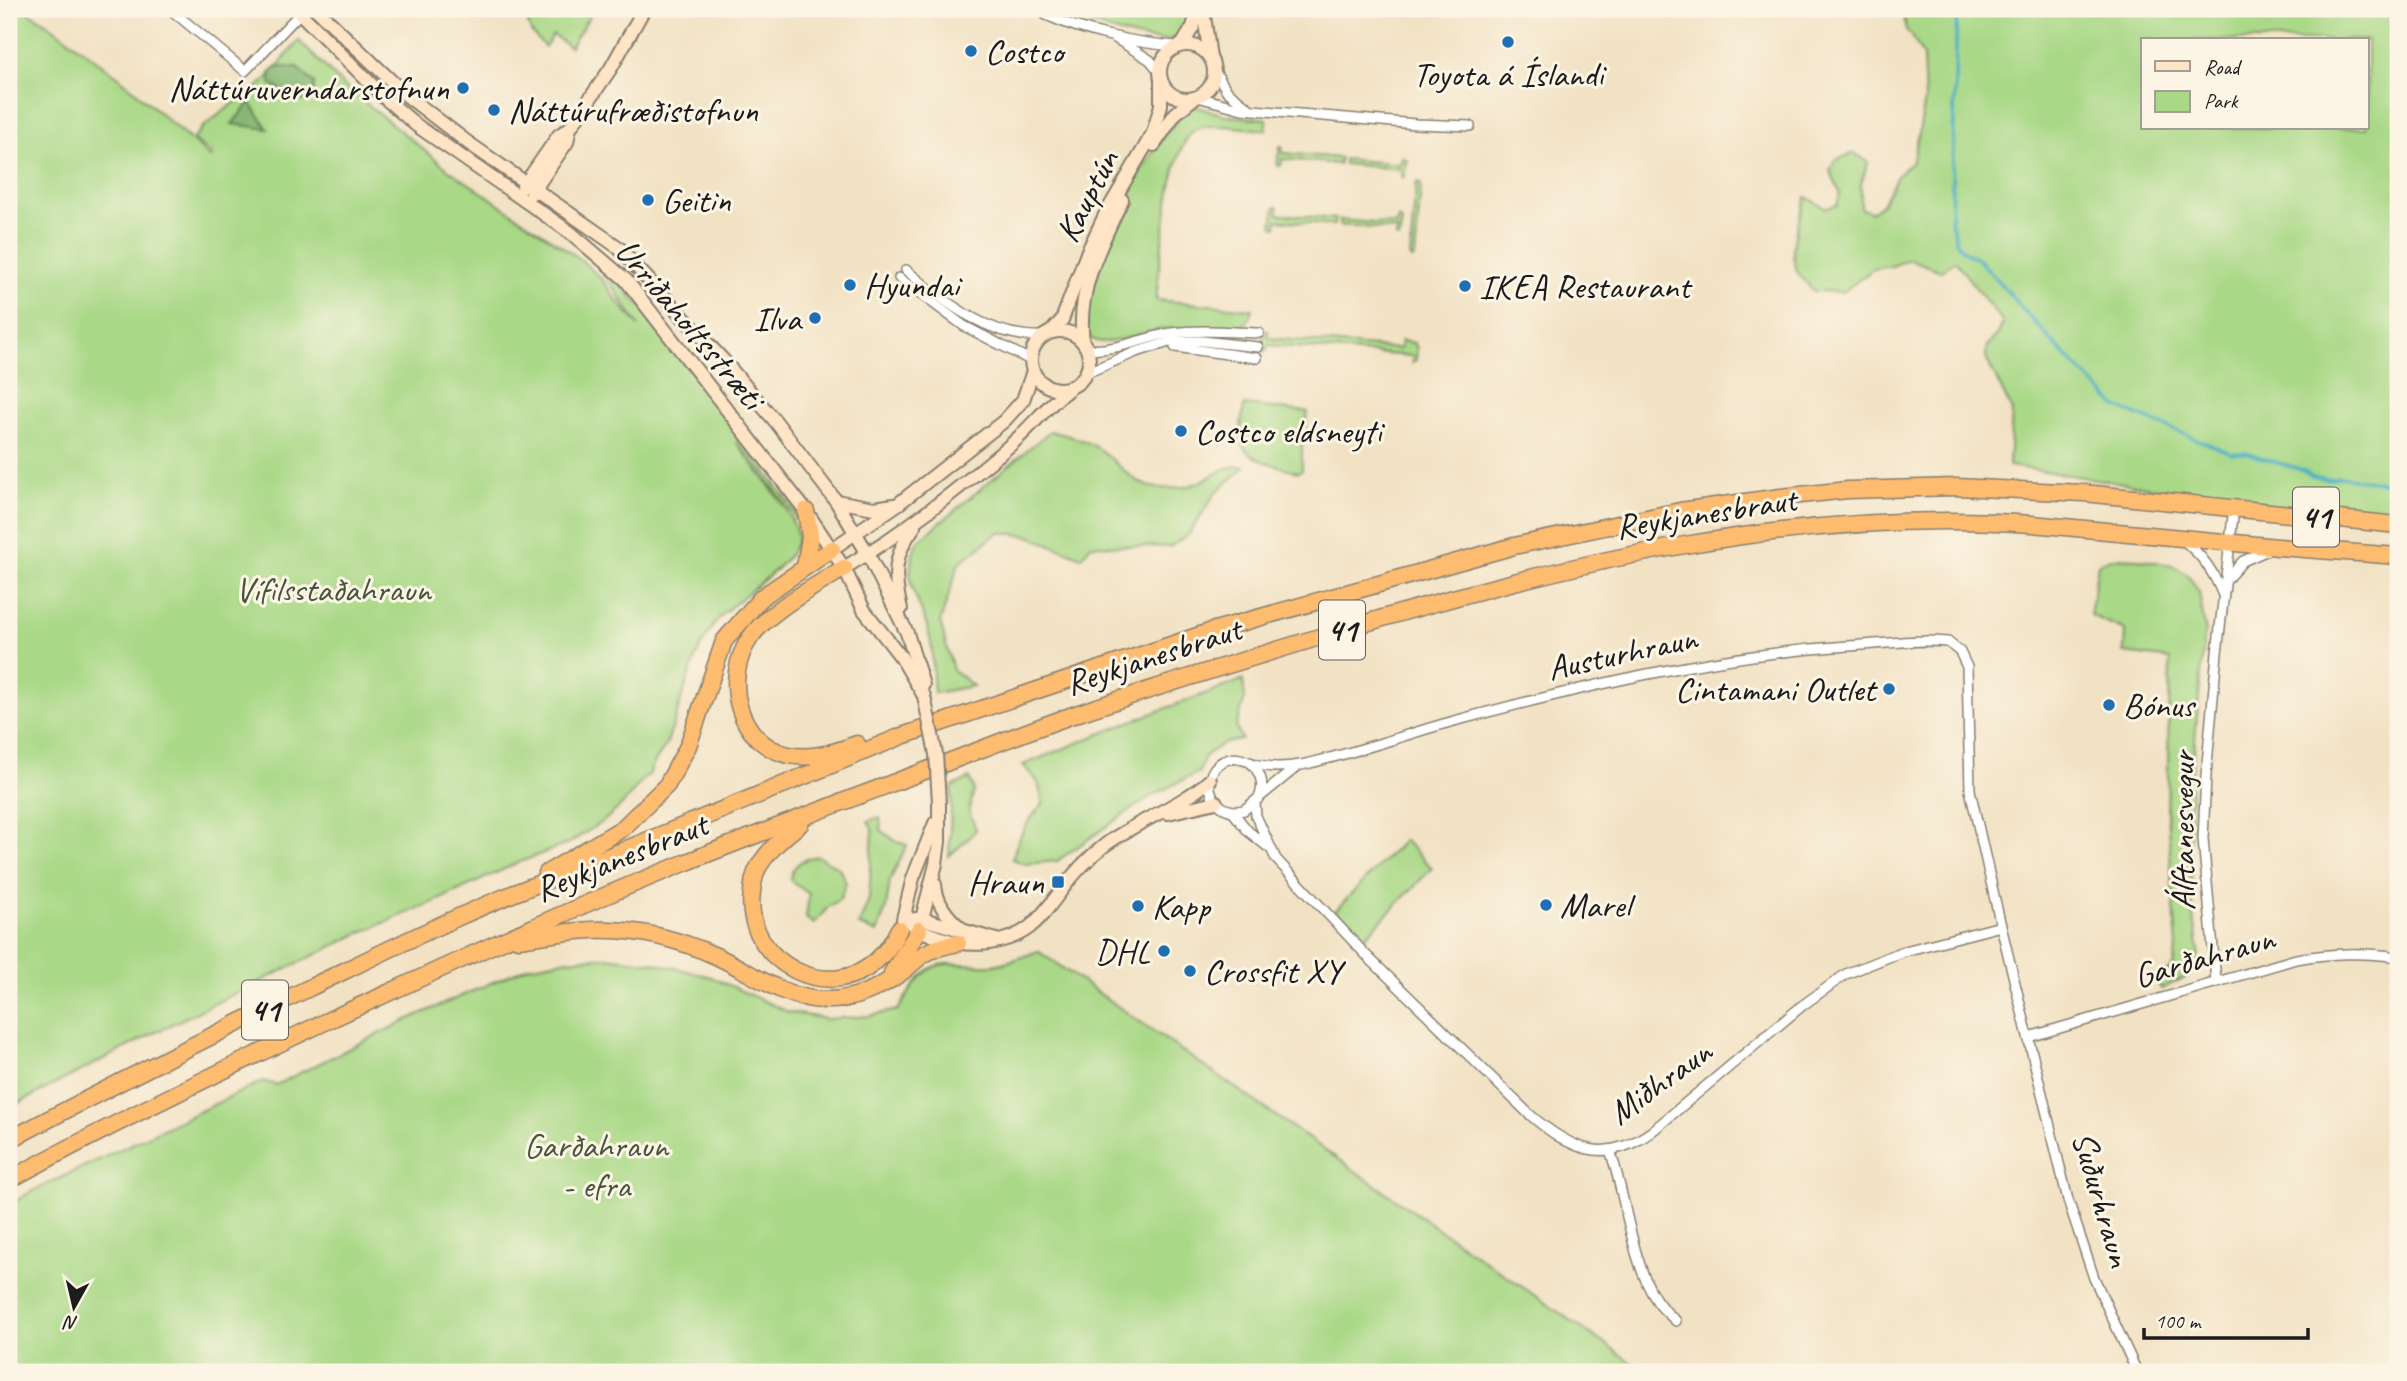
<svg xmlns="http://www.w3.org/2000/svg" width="2407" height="1381" viewBox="0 0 2407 1381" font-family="Caveat,sans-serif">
	<rect width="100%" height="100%" fill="#fcf5e5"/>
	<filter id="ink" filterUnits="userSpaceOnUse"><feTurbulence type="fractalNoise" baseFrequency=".0143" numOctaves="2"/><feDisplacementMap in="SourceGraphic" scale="14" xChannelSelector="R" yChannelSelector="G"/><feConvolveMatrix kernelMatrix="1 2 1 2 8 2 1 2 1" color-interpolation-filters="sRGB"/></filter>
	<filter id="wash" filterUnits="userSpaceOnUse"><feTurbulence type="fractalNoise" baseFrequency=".00686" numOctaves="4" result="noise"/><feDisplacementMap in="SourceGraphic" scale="28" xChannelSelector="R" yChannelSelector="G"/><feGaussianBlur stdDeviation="1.57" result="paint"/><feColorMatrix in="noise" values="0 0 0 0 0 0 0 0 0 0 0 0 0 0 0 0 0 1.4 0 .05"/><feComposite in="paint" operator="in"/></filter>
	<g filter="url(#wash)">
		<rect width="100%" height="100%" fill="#f2e2c4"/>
		<!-- green -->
		<g fill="#a9d886" stroke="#627a51" stroke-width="2" fill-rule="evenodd">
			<path d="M 9,9 L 24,9 L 49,25 L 120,78 L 210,157 L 212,154 L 193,139 L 203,127 L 242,97 L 263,83 L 299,41 L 342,84 L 449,170 L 579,258 L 603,280 L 614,297 L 639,326 L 606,276 L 609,273 L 647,313 L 804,522 L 801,525 L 750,457 L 736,441 C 750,465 793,509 797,535 C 800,560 739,597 722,615 C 690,650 684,700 667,742 C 663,754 651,762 650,774 L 644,778 L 624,803 L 605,820 L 569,843 L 515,864 L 436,901 L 362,932 L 160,1030 L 9,1108 Z"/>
			<polygon points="555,9 594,9 570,47 553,35 545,47 531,32 525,15"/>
			<path d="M 1064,9 L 1086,9 L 1149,18 L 1151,11 L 1161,9 L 1193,9 C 1191,19 1187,31 1177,37 C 1158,49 1080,23 1064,9 Z"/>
			<path d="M 1903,9 L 2398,9 L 2398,521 L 2201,500 L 2201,495 L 2009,466 L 2012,411 L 1986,358 L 1987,346 L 1998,334 L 2003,323 L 1955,261 L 1941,271 L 1909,259 L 1892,266 L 1873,269 L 1843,292 L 1814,291 C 1809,286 1803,280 1799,274 C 1785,253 1800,219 1806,197 L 1826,208 L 1837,205 L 1840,193 L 1830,170 L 1835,160 L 1854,153 L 1868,162 L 1861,184 L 1861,209 L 1871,212 L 1882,204 L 1897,176 L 1912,162 L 1918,138 L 1925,100 L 1923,56 L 1912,36 L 1906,30 ZM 2143,40 L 2367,40 L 2367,128 L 2143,128 Z"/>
			<path d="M 1190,105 L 1228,116 L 1267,119 L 1266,130 C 1248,129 1211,122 1196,129 C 1168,143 1160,269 1156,300 L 1253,309 C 1250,316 1249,322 1242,326 C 1231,332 1179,327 1163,329 C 1145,331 1104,350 1091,338 C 1070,320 1129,192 1142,169 C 1156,146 1172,126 1190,105 Z"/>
			<polygon points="1280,146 1282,146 1283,153 1340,158 1339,164 1282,159 1281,166 1279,166 1277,164"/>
			<polygon points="1402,157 1407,160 1404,177 1401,177 1401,169 1344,164 1344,159 1401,164"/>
			<polygon points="1418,182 1421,185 1415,257 1412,259 1410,256 1416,184"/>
			<polygon points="1275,207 1278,207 1278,214 1335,219 1334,225 1277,220 1276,227 1274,227 1272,225"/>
			<polygon points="1398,218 1402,221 1399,239 1396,238 1397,230 1339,225 1340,220 1397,225"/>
			<path d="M 1266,331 L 1268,331 L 1268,338 L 1400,349 L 1401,341 L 1414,343 L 1417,348 L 1416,360 L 1412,363 L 1412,356 L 1268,345 L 1266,352 L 1264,352 C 1261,347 1262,335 1266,331 Z"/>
			<path d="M 1244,405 L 1308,412 L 1302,446 L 1302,470 L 1298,472 C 1281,466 1243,460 1241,439 C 1239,428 1243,416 1244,405 Z"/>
			<path d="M 1050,431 C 1066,435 1082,439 1096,447 C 1118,460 1131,486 1158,488 C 1170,489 1184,488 1195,484 C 1212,478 1227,462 1245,467 L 1216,492 L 1189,534 L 1170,547 L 1091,545 L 1082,557 L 1029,536 L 999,532 L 959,563 L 940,622 L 953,670 L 973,686 L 934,693 C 932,675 934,656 930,638 C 922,598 899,587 917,542 Z"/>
			<polygon points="2111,558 2139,559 2172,565 2188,575 2199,592 2205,629 2191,785 2190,855 2193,912 2199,952 2196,966 2188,976 2161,989 2158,983 2173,966 2177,946 2167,814 2170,659 2124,653 2125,630 2090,615 2098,564"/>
			<path d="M 1243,680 L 1245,699 L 1236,727 L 1242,739 L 1222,744 L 1205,756 L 1199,772 L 1149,797 L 1057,861 L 1025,864 L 1012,859 C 1018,838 1028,819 1043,804 L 1038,782 L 1023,765 L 1137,719 Z"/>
			<polygon points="970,778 974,790 969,811 976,829 969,838 949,856 952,787"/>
			<polygon points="880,817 881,830 895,841 907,845 890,880 886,908 877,933 859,925 869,899 873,831 868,821"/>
			<polygon points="1404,840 1432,868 1364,938 1335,911"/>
			<path d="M 818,856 L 839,868 L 846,883 L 840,899 L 828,907 L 814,924 L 806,918 L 809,894 L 790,880 C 792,864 803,858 818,856 Z"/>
			<path d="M 1038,951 L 1645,1372 L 9,1372 L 9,1205 L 31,1192 L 263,1081 L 276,1085 L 407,1020 L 527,967 L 564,960 L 606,957 L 655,963 L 711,977 L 788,1012 L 827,1019 L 869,1016 L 898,1010 C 907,997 917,976 932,968 C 949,959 974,967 992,965 C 1008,963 1023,957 1038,951 Z"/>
		</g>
		<!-- forest -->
		<g fill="#86b873" stroke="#516a48" stroke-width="2">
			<polygon points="279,67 297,68 314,83 314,92 308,100 299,101 271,84 270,73"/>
			<polygon points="250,102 268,129 232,124"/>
		</g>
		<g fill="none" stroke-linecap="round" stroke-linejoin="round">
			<!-- stream -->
			<path stroke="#43adc2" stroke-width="3.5" d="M 1957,9 L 1951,220 C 1956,243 1956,250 1979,260 L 2058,348 L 2117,407 L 2231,453 L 2245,453 L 2303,470 L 2312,476 L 2327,479 L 2338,477 L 2390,483 L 2398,480"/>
		</g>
	</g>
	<g filter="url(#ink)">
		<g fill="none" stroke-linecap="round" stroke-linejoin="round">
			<defs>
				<g id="street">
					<polyline points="170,9 245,71 303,10"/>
					<path d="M 1046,15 C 1084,32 1134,43 1176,46"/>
					<polyline points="1115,38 1150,60 1159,71"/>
					<polyline points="1214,70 1227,91 1250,109"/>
					<polyline points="1198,97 1242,109 1416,124 1470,126"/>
					<path d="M 906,270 C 944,302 991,339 1043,336"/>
					<polyline points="899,278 964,326 1030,360"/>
					<polyline points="1175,347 1257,358"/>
					<path d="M 1087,349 C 1116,352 1144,337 1172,333 C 1201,329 1231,332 1259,333"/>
					<polyline points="1086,373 1136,352 1173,341 1202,341 1258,347"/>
					<path d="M 2183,540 C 2203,556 2213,571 2223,595"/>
					<polyline points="2225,581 2243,561 2268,550"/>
					<path d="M 1251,763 C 1261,773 1265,784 1259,798"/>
					<path d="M 1299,765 L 1244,810 C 1208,818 1196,768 1229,759 C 1240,756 1249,763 1259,765 C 1272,768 1288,767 1301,765 C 1353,754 1403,735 1454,721 C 1585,686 1712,655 1848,646 C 1881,644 1915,639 1948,642 L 1960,652 L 1967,667 L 1970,790 L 2001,926 L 2068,1200 L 2094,1278 L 2137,1372"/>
					<path d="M 1255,803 L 1256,816 L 1276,859 L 1367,956 L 1529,1114 C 1570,1149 1603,1166 1651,1132 L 1803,1005 L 1846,974 L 1901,952 L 2001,926"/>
					<polyline points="1232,811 1248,831 1268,847"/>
					<polyline points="2216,981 2203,839 2206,775 2217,653 2234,508"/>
					<path d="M 2029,1037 L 2296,959 C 2333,953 2361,952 2398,957"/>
					<path d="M 1610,1150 C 1625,1193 1632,1266 1657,1301 C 1662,1309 1669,1314 1676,1321"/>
				</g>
				<g id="secondary">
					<polyline points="296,9 386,99 416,125 571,233 626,280 806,511 844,568 864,610 901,657 924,696"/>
					<polyline points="316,9 406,95 467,142 618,247 723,360 776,422 836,501 868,554 907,633 923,685"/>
					<polyline points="1203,9 1210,57"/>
					<circle cx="1187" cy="72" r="27"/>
					<polyline points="1182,45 1193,27 1198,9"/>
					<polyline points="1154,145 1175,114 1194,98"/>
					<polyline points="523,187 559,135 570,128"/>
					<polyline points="532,193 567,142 570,128 611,68 644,9"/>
					<circle cx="1060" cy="360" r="29"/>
					<polyline points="1051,332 1062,320 1087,253 1105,215 1153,133 1161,105 1161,82"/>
					<path d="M 1083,341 C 1076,291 1101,244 1122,200"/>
					<polyline points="836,501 874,508 894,505"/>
					<polyline points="832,549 898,504 1004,421 1023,400 1033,371"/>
					<path d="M 844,568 C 903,533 956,491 1008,447 C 1030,429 1047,405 1070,388"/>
					<path d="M 901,609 C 893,576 893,555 914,527"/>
					<polyline points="1168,813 1216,802"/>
					<path d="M 935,884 C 936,903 947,917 962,929"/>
					<path d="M 905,911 C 910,929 925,933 941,938 C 958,944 972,945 989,943 C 1028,937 1038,921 1060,892 C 1073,874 1088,858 1105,845 C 1138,820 1178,808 1210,780"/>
					<polyline points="903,919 913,878 935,823"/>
					<polyline points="915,919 923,919 996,940"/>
					<polyline points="919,930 936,864 939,842 939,802"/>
				</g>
				<g id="highway">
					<polyline points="805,567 810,537 806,511"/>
					<path d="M 844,568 C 815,587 769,610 750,638 C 722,679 737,744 789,755 C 812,760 836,752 857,744"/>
					<path d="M 800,824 C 785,836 769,849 759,866 C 754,874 753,883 752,892 C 742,962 833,1009 881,956 C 889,949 894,939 899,929"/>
					<polyline points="547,873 623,828 667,785 688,746 724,641 762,597 832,549"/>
					<path d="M 518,939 C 542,936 567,931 592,930 C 635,928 678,939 716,956 C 751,972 784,999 824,1000 C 852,1001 880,988 902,972 C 911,965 918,957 928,952 C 937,947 948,945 958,943"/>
					<polyline points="892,973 919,930"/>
					<path d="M 9,1140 C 107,1088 207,1038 307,989 C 394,947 481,903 573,871 L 902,736 L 1215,630 L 1514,546 L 1680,511 L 1781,497 L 1848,490 L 1957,487 L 2084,493 L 2398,525"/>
					<path d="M 9,1180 C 113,1123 219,1072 327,1021 C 445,967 562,912 682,864 C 759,833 837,804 914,775 C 968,755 1021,733 1076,714 C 1161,685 1247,659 1333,633 C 1558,564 1795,507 2032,524 L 2278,547 L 2398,556"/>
				</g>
			</defs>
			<!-- street casing -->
			<use href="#street" stroke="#877f70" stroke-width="12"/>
			<!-- secondary casing -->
			<use href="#secondary" stroke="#877f70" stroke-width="16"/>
			<!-- highway casing -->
			<use href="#highway" stroke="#877f70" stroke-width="19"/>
			<!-- street -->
			<use href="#street" stroke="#fff" stroke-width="9"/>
			<!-- secondary -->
			<use href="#secondary" stroke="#ffe4c6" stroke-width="12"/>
			<!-- highway -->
			<use href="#highway" stroke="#febc71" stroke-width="16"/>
			<defs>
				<polyline id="secondary-bridge" points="924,696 936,754 939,802"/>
			</defs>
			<!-- secondary-bridge casing -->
			<use href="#secondary-bridge" stroke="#877f70" stroke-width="16" stroke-linecap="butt"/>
			<!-- secondary-bridge -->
			<use href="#secondary-bridge" stroke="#ffe4c6" stroke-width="12"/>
		</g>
	</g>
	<!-- markers -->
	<g fill="#1f6fb2" stroke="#fcf5e5" stroke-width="2.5">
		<circle cx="1508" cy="42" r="7"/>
		<circle cx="971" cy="51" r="7"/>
		<circle cx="463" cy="88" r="7"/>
		<circle cx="494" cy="110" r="7"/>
		<circle cx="648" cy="200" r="7"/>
		<circle cx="850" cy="285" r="7"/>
		<circle cx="1465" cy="286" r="7"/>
		<circle cx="815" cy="318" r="7"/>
		<circle cx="1181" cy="431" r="7"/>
		<circle cx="1889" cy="689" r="7"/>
		<circle cx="2109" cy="705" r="7"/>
		<rect x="1051" y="875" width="14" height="14" rx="3.5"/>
		<circle cx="1546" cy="905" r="7"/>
		<circle cx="1138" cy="906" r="7"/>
		<circle cx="1164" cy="951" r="7"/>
		<circle cx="1190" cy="971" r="7"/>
	</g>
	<g text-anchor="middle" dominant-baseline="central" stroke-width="6" stroke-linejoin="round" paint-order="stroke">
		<!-- shield labels -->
		<g fill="#fcf5e5" stroke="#5f5d58" stroke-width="2">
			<rect x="2293" y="487.5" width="46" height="59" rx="5"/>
			<rect x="1319" y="600.5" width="46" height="59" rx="5"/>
			<rect x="242" y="980.5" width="46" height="59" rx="5"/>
		</g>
		<g font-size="33" font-weight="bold" fill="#1c1c1c">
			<text x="2316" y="517">41</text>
			<text x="1342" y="630">41</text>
			<text x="265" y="1010">41</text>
		</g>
		<!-- poi labels -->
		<g font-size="35" fill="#1c1c1c" stroke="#fcf5e5" text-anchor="start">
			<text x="985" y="51">Costco</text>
			<text x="1508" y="74" text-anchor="middle">Toyota á Íslandi</text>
			<text x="449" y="88" text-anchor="end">Náttúruverndarstofnun</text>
			<text x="508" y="110">Náttúrufræðistofnun</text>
			<text x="662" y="200">Geitin</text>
			<text x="864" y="285">Hyundai</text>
			<text x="1479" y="286">IKEA Restaurant</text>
			<text x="801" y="318" text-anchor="end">Ilva</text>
			<text x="1195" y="431">Costco eldsneyti</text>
			<text x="1875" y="689" text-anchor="end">Cintamani Outlet</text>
			<text x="2123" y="705">Bónus</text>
			<text x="1044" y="882" text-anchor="end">Hraun</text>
			<text x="1560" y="905">Marel</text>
			<text x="1152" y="906">Kapp</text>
			<text x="1150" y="951" text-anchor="end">DHL</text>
			<text x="1204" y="971">Crossfit XY</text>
		</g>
		<!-- street labels -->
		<g font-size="35" fill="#1c1c1c" stroke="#fcf5e5">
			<text transform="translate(1087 196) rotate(-63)">Kauptún</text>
			<text transform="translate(690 324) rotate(50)">Urriðaholtsstræti</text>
			<text transform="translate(1706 513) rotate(-9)">Reykjanesbraut</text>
			<text transform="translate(1622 653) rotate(-12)">Austurhraun</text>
			<text transform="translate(1153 656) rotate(-18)">Reykjanesbraut</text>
			<text transform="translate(2182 831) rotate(-90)">Álftanesvegur</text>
			<text transform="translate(621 857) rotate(-22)">Reykjanesbraut</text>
			<text transform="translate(2204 957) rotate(-16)">Garðahraun</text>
			<text transform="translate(1660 1082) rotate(-36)">Miðhraun</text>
			<text transform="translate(2102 1199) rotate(74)">Suðurhraun</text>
		</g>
		<!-- park labels -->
		<g font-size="35" fill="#46543c" stroke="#fcf5e5">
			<text x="333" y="589">Vífilsstaðahraun</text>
			<text x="596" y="1145">Garðahraun<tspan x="596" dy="40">- efra</tspan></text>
		</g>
	</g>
	<!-- margin -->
	<rect width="2407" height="1381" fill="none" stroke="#fcf5e5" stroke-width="35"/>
	<!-- legend -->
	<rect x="2141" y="38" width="228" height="91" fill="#fcf5e5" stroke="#a29e95" stroke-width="2"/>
	<rect x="2155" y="61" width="35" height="10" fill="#ffe4c6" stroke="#a29e95" stroke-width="2"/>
	<text x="2204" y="74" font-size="21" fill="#1c1c1c">Road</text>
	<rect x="2155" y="91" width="35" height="21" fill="#a9d886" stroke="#a29e95" stroke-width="2"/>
	<text x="2204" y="108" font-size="21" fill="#1c1c1c">Park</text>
	<!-- north arrow -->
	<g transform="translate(74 1307) rotate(188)" stroke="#fcf5e5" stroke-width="5" paint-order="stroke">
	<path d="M0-5L12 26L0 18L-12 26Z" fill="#1c1c1c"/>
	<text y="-10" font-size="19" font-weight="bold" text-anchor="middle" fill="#1c1c1c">N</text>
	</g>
	<!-- scale -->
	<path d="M2144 1328v10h164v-10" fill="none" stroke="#1c1c1c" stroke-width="3.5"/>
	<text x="2155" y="1328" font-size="21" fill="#1c1c1c" stroke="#fcf5e5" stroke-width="5" paint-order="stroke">100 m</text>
</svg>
